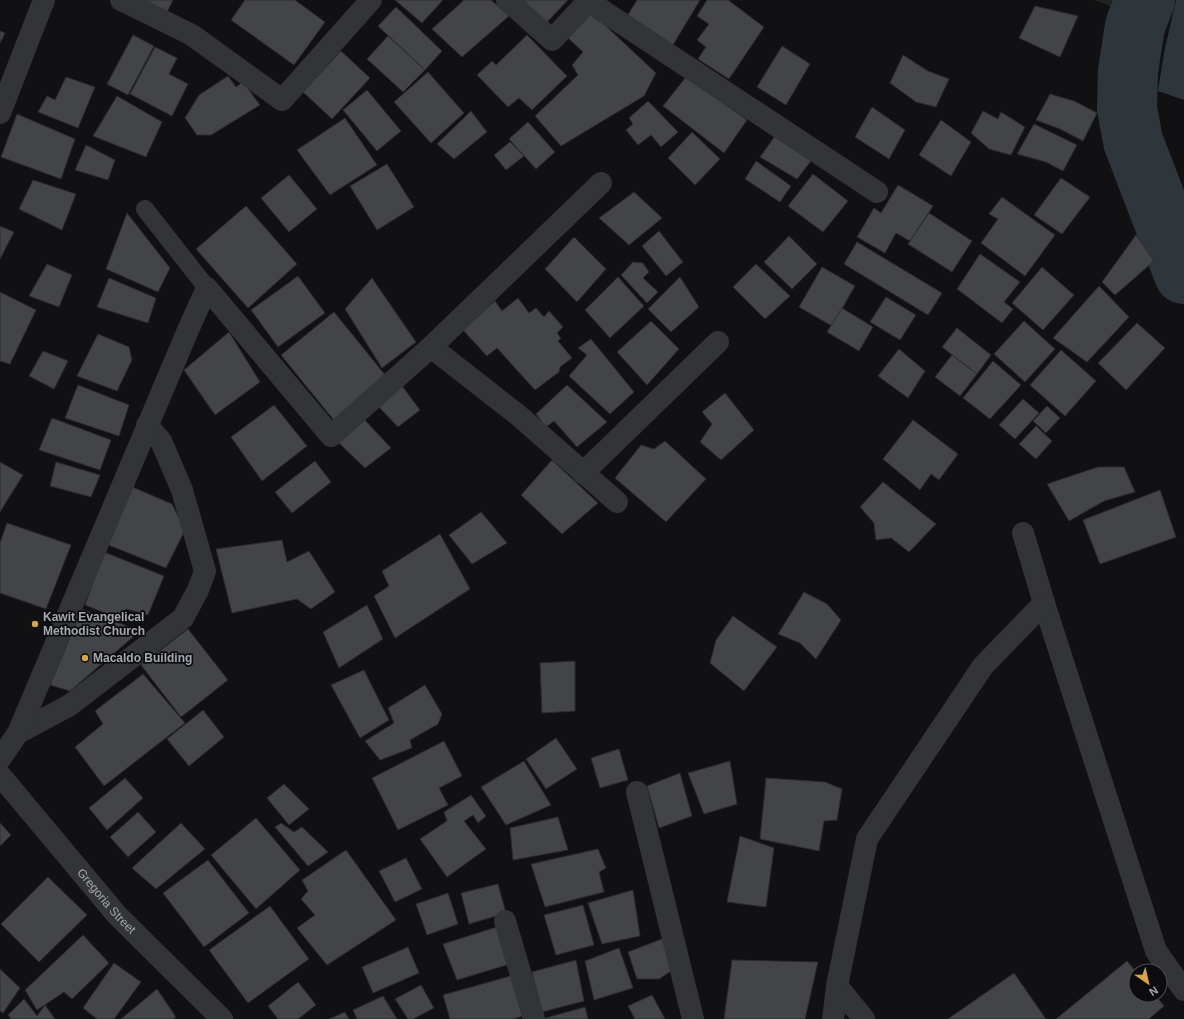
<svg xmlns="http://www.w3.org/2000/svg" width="1184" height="1019" viewBox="0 0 1184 1019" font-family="Arial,sans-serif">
	<rect width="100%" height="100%" fill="#111113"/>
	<!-- green -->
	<polygon fill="#1e241f" points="1094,0 1130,0 1126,12"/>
	<!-- water -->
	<polygon fill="#2e363c" points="1176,0 1184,0 1184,100 1158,91 1164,53"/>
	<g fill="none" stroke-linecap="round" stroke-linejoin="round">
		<!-- river -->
		<polyline stroke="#2e363c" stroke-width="60" points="1145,0 1135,26 1128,71 1127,108 1133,141 1184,274"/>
	</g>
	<!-- building -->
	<g fill="#434447" stroke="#2c2c2e">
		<polygon points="142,0 173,0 167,12"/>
		<polygon points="245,0 295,0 325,22 294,65 231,20"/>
		<polygon points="395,0 443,0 422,23"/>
		<polygon points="464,0 491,0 509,16 462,57 432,29"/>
		<polygon points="522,0 568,0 547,22"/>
		<polygon points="637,0 700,0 673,45 626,18"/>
		<polygon points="707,0 728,0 764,27 729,79 698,59 706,47 697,40 709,24 697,16"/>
		<polygon points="1035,6 1078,16 1060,57 1019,38"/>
		<polygon points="396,7 442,51 425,70 378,26"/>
		<polygon points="592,13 656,73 644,96 561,146 535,116 578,75 572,65 583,52 568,38"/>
		<polygon points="0,31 5,33 0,43"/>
		<polygon points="133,35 154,46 128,95 107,84"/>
		<polygon points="527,35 567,76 532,110 519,98 508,107 477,75 492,61 496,65"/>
		<polygon points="388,36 425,70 403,92 367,59"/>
		<polygon points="782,46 810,64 786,105 757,87"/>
		<polygon points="155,47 177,58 169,74 188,84 172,116 130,94"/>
		<polygon points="341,51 370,78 332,119 303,92"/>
		<polygon points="903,55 928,71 949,79 936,107 916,102 890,83"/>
		<polygon points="428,72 464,113 431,143 394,102"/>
		<polygon points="228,76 236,87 243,82 260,105 211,135 197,135 185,118 199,95"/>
		<polygon points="66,77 95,87 78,128 38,112 47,96 55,100"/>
		<polygon points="686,77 747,120 724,153 663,106"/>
		<polygon points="367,90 401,131 377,151 343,110"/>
		<polygon points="1050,94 1074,101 1097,113 1083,141 1060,129 1036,120"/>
		<polygon points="117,96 162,122 146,157 93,136"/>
		<polygon points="648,101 678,132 661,147 651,135 638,145 626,130 633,124 629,118"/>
		<polygon points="872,107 905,130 889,159 855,137"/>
		<polygon points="471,111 487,132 454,159 437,144"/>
		<polygon points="983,111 998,119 1001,112 1025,127 1011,155 989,149 971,133"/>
		<polygon points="17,114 75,139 61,179 1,157"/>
		<polygon points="345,118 377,165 330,195 297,150"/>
		<polygon points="941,120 971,142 951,176 919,155"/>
		<polygon points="528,122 555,152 536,169 509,139"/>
		<polygon points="1034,124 1077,145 1063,171 1046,162 1017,154"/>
		<polygon points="692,132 720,159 695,185 668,158"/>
		<polygon points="775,136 811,161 797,179 760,157"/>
		<polygon points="510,142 524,156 506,170 494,155"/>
		<polygon points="86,145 115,160 108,180 75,170"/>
		<polygon points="756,161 791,186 780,202 745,179"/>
		<polygon points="387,164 414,207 377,230 350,186"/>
		<polygon points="813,174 848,201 823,232 788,206"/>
		<polygon points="289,175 317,209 289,232 261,198"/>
		<polygon points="1061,178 1090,197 1062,234 1034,215"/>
		<polygon points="33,180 76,194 62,230 19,209"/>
		<polygon points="898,185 933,206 910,241 896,233 885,253 857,237 874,208 881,213"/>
		<polygon points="634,192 662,218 629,245 599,218"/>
		<polygon points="1002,197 1055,235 1025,276 981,243 998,219 989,214"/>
		<polygon points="246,206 297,264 248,308 196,249"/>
		<polygon points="127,213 170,268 158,292 106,269"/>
		<polygon points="929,213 972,241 952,272 908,244"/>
		<polygon points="0,226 14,232 0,259"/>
		<polygon points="659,231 683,262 666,276 642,246"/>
		<polygon points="1136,235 1154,261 1115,295 1102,282"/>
		<polygon points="789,236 817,264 792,289 764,262"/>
		<polygon points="574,237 606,269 577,302 545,269"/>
		<polygon points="857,242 942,293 928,315 844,264"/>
		<polygon points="980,254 1020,282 1004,302 1013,309 1002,323 957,289"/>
		<polygon points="633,262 643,263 649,272 643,278 658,292 647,303 621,275"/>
		<polygon points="47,264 72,275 59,307 29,296"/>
		<polygon points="756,264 790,296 765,319 733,287"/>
		<polygon points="822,267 855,286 832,326 799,307"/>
		<polygon points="1042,267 1074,295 1043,330 1012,303"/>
		<polygon points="298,276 325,313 278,347 251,310"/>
		<polygon points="618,277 644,306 610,338 585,310"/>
		<polygon points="680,277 699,307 671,332 648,309"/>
		<polygon points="109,278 156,298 148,323 97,307"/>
		<polygon points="372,278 416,342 382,368 345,309"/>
		<polygon points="1099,286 1129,317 1087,362 1053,338"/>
		<polygon points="0,292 36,310 10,364 0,361"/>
		<polygon points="886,297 916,315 900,340 870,322"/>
		<polygon points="518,298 529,313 536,308 544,317 549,311 563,327 557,333 561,338 558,341 572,358 560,367 559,372 535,390 497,348 487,356 463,330 495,301 502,311"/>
		<polygon points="842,308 873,327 859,351 827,332"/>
		<polygon points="334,312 390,381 337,424 281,355"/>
		<polygon points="651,321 679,349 647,385 617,352"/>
		<polygon points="1024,321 1055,349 1025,382 994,354"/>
		<polygon points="1137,323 1165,348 1126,390 1098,363"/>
		<polygon points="957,328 991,355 977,374 942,347"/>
		<polygon points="229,332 260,382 215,415 184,370"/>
		<polygon points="98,334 129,347 132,360 117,391 77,376"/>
		<polygon points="591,339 634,392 610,414 569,376 587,355 578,348"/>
		<polygon points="899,349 925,371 908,398 878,376"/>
		<polygon points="1061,350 1096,381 1065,416 1030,385"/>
		<polygon points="43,351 68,361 54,389 29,376"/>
		<polygon points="952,355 977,374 960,396 935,377"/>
		<polygon points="993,361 1021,385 990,419 963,398"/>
		<polygon points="78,385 129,405 119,436 65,418"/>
		<polygon points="567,385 607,422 577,447 554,421 546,427 536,414"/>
		<polygon points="402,386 420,410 398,427 378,406"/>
		<polygon points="725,393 754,430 721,460 700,442 712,424 702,412"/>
		<polygon points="1023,399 1039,413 1015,439 999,425"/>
		<polygon points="274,405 307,446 262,481 231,437"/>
		<polygon points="1047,406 1060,418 1046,433 1033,421"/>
		<polygon points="52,418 111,440 100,470 39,450"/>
		<polygon points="363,418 391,448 365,468 338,442"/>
		<polygon points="913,420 958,454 939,480 931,474 920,490 883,459"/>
		<polygon points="1036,426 1052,441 1036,459 1019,444"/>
		<polygon points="665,441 706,479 666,522 615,478 641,445 654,449"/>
		<polygon points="552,460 598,503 562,534 521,495"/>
		<polygon points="315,461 331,482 292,513 275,492"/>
		<polygon points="0,462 23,475 0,512"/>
		<polygon points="56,462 100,475 91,497 50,486"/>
		<polygon points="1098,467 1124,467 1135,492 1104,501 1069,521 1047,484"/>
		<polygon points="883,482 936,524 909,552 891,538 876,540 874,523 860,507"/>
		<polygon points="130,486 172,504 185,530 166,568 106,544"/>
		<polygon points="1160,490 1176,537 1100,564 1083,520"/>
		<polygon points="481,512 507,543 472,564 449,535"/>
		<polygon points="7,523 71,545 46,609 0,593 0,543"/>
		<polygon points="440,534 470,589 395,638 374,596 389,586 382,571"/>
		<polygon points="282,540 287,562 309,551 335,592 311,609 297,599 232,613 216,549"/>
		<polygon points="104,552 164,576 148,615 126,609 120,619 85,605"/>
		<polygon points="804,592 827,604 841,620 816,659 800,643 778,634"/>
		<polygon points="367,605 383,639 339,668 323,632"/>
		<polygon points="82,609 140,631 70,691 50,685"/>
		<polygon points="733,616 777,647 744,691 710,663 716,640"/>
		<polygon points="188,629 228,680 181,717 141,665"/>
		<polygon points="575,661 575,711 542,713 540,663"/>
		<polygon points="364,670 389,720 360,738 331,685"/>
		<polygon points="143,674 185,723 104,786 75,747 103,724 95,711"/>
		<polygon points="425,685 442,714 438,724 410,740 412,748 380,760 365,741 394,723 388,708"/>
		<polygon points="203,710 224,737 189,766 167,739"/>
		<polygon points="556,738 577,769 546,789 526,759"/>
		<polygon points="444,741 462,776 439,788 448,805 398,830 372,778"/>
		<polygon points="619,749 628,780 600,788 591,758"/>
		<polygon points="524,761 551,805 506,825 481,787"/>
		<polygon points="730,761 737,804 704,814 688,773"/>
		<polygon points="680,773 692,816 659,828 647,786"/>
		<polygon points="125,778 143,798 107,830 89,808"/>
		<polygon points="766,778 825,782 842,789 837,820 824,821 819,851 760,839"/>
		<polygon points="284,784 309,809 289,825 267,798"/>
		<polygon points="471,795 486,816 478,823 473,815 464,821 486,849 447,877 420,839 447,821 444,812"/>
		<polygon points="138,812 156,832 128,857 110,837"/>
		<polygon points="558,817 568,850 513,860 510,828"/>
		<polygon points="256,818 300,870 256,909 211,855"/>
		<polygon points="0,823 11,835 0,846"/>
		<polygon points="181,823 205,849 156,889 132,868"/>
		<polygon points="281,823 294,832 302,827 328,852 308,866 275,827"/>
		<polygon points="740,836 774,848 766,907 727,902"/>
		<polygon points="598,849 606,868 599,872 604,892 545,907 531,864"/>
		<polygon points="346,850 396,920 327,965 297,928 315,915 301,899 308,891 302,880"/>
		<polygon points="406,858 422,889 395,902 379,871"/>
		<polygon points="208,860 249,913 204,947 163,893"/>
		<polygon points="48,877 87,915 39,962 1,924"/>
		<polygon points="498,884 506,913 469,924 461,893"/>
		<polygon points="633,890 640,936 602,944 588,903"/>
		<polygon points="448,893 458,924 427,935 416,904"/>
		<polygon points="583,905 594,945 556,955 544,915"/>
		<polygon points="270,906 309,959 248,1003 209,950"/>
		<polygon points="500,926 510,964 457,980 443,944"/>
		<polygon points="83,935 109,963 72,999 64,992 37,1010 25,990"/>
		<polygon points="662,939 674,969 659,979 637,979 628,952"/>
		<polygon points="408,947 419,973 373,993 362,967"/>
		<polygon points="619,948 633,988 594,1000 585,961"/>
		<polygon points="576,960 584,1001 542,1012 532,972"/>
		<polygon points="732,960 818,962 805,1019 724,1019"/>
		<polygon points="1127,961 1136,972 1136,995 1155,995 1164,1006 1149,1019 1056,1019"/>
		<polygon points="114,963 141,982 114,1019 97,1019 83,1008"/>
		<polygon points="0,969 20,988 3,1013 0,1011"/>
		<polygon points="1014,973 1046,1019 948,1019"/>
		<polygon points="514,975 526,1015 513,1019 450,1019 443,995"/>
		<polygon points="298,982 316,1005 298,1019 278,1019 268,1006"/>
		<polygon points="421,985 434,1008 413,1019 408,1019 395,999"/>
		<polygon points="157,989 176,1017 173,1019 121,1019"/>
		<polygon points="652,995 665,1019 635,1019 628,1006"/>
		<polygon points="383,996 397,1019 357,1019 353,1010"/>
		<polygon points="24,999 37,1016 45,1005 55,1019 11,1019 8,1015"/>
		<polygon points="585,1007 588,1019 542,1019"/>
		<polygon points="345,1012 349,1019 329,1019"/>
	</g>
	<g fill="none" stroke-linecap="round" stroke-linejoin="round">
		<!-- service -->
		<polyline stroke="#333437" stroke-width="18" points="145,209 207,288"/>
		<!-- minor -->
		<g stroke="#333437" stroke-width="22">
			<polyline points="121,0 192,35 282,100 371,0"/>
			<polyline points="507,0 552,40 588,1 877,192"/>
			<polyline points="431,347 518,415 617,502"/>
			<polyline points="583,473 718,342"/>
			<polyline points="1023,533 1044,603 1156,951 1184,990"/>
			<polyline points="18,733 70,705 183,618 198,590 205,571 182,490 161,441 147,425"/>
			<polyline points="0,759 18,733 188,330 207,288 331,436 431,347 601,183"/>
			<polyline points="637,792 693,1019"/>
			<polyline points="505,921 534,1019"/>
			<polyline points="837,986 864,1019"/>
			<polyline points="833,1019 837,986 867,839 983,666 1044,603"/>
		</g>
		<!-- tertiary -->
		<g stroke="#333437" stroke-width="22">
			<polyline points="0,113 44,0"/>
			<path id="s1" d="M 0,775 L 117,915 L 222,1019"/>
		</g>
	</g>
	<!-- markers -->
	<g fill="#daa442" stroke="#0c0c0e" stroke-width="1.5">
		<circle cx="35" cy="624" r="4"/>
		<circle cx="85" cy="658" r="4"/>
	</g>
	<g text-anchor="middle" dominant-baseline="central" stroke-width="3.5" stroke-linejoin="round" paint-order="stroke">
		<!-- poi labels -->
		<g font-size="12" font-weight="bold" fill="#a4a9b1" stroke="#0c0c0e" text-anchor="start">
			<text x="43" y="617">Kawit Evangelical<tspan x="43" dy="14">Methodist Church</tspan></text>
			<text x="93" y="658">Macaldo Building</text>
		</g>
		<!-- street labels -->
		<g font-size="12" fill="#a4a9b1" stroke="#0c0c0e">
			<text stroke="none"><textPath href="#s1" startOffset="165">Gregoria Street</textPath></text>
		</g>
	</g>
	<!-- north arrow -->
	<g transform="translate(1148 983) rotate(146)"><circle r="19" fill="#0c0c0e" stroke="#494b4f"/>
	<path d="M0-3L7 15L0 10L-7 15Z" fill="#daa442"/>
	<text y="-6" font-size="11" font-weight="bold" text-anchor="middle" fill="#a4a9b1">N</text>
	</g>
</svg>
